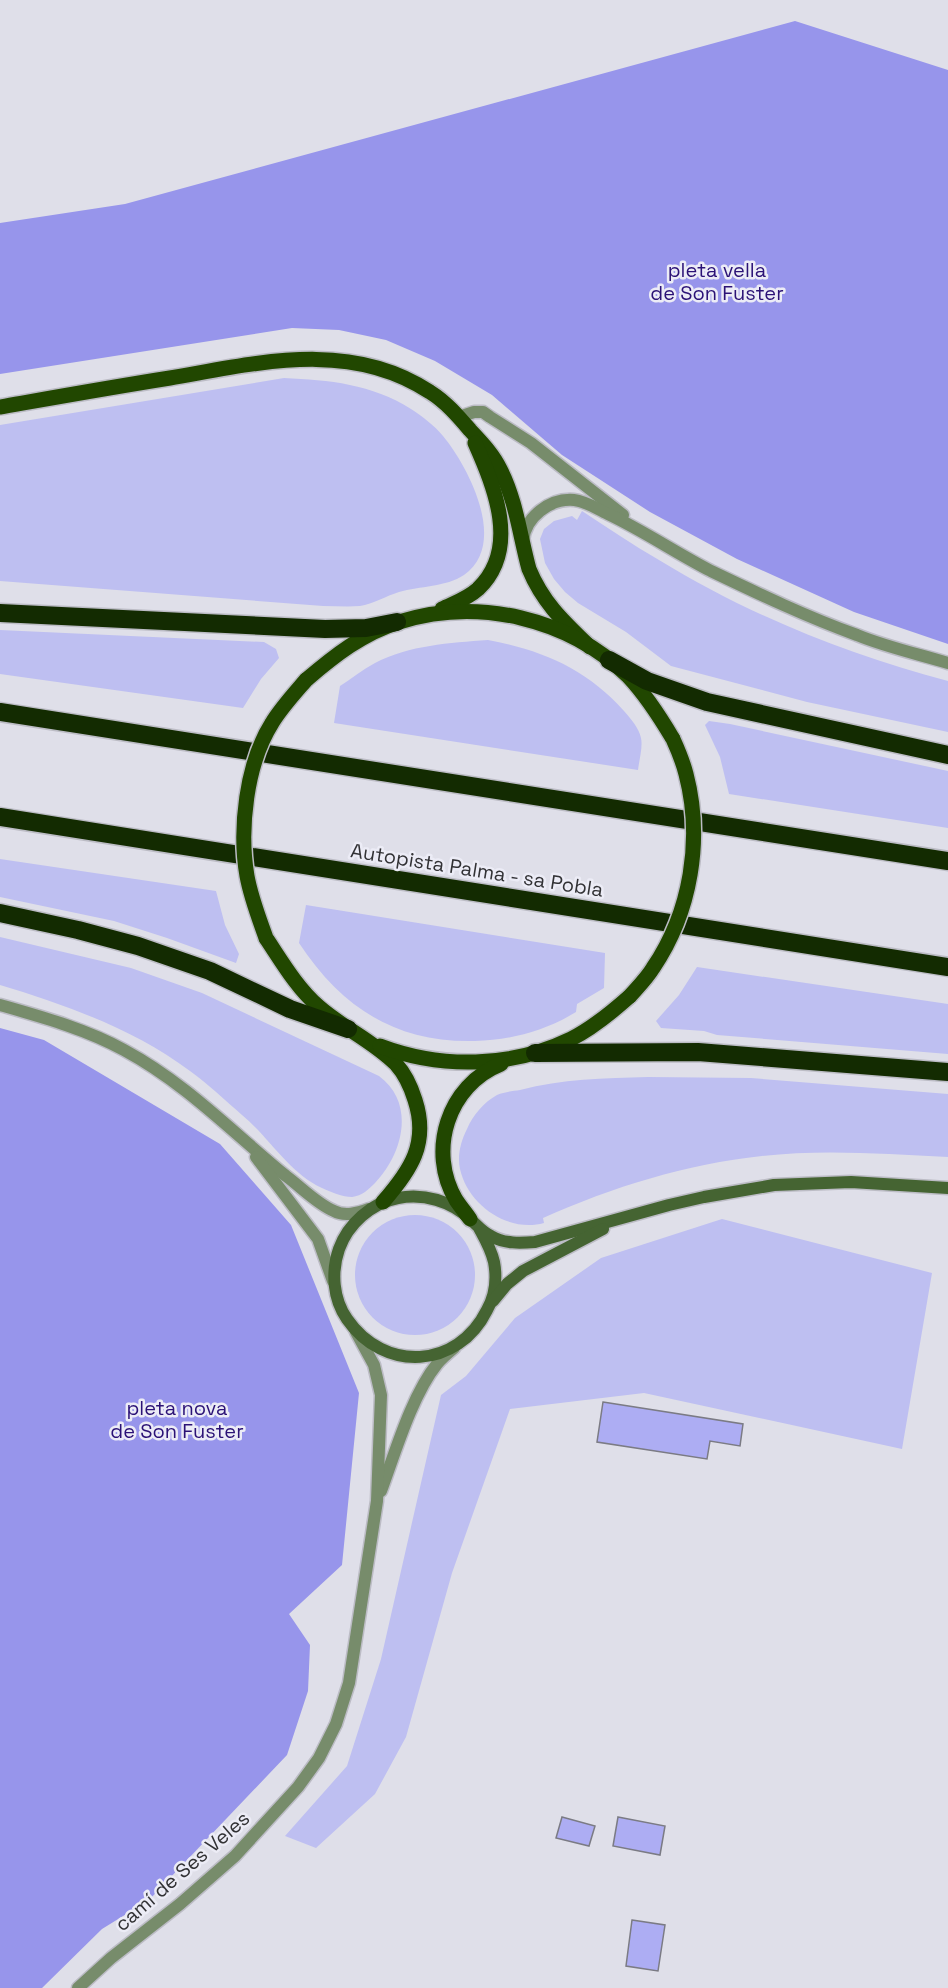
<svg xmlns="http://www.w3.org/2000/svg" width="948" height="1988" viewBox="0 0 948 1988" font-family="'Space Grotesk',sans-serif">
	<rect width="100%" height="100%" fill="#dfdfe9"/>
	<!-- green -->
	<g fill="#bebff1">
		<path d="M 284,378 C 329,380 372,384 411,409 C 422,416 435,426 443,436 C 468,466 509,544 464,575 C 446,587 420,586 399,592 C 386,596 373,604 360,606 C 348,607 335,606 323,606 L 0,581 L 0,425 Z"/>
		<path d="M 582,511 C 608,528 633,545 659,560 C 747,614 848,655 948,681 L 948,732 L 807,702 L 671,666 L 626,632 L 578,603 L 565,592 L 554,579 L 545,563 L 540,539 L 544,529 L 554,521 L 572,516 L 577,520 Z"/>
		<polygon points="0,630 264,642 276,649 279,658 261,679 243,708 0,674"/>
		<path d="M 488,640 C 542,650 587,669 624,711 C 631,719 639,728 641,738 C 643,747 639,761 638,770 L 334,723 L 340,686 C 351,679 362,670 375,663 C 410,645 449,643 488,640 Z"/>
		<polygon points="709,721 730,724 948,771 948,828 729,794 720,757 705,725"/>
		<polygon points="0,859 216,891 225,925 239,954 236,963 167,938 114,921 0,897"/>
		<path d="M 306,905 L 605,953 L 604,988 L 577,1004 L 576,1012 C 545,1031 511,1040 475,1041 C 396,1043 342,1008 299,943 Z"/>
		<path d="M 0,937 L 131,968 L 202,993 L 379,1076 C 416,1103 403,1154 375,1183 C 369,1189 362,1196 352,1197 C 343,1197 330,1192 322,1188 C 289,1173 269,1137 242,1115 C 225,1100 208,1084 190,1071 C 134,1029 66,1005 0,985 Z"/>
		<polygon points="697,967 948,1004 948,1054 717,1035 704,1031 661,1028 656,1021 679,995"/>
		<path d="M 648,1077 L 751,1078 L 948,1094 L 948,1157 C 886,1154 823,1149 762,1156 C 686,1164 613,1187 543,1218 L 544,1223 C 508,1233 468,1205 460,1169 C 457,1155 461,1141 467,1129 C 473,1115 484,1102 497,1095 C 504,1092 513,1091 520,1090 C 562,1079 604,1078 648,1077 Z"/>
		<circle cx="415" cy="1275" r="60"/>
		<polygon points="722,1219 932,1273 902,1449 644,1393 510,1409 452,1573 406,1737 375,1794 316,1848 285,1836 347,1766 381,1659 441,1395 466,1376 515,1318 601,1258"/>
	</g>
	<!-- forest -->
	<g fill="#9795eb">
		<polygon points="795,21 948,70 948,644 854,612 737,559 650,512 562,455 492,395 435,361 386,340 339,330 292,328 0,374 0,223 125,204"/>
		<polygon points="0,1028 44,1040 220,1144 291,1225 359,1393 342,1565 289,1614 310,1645 308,1691 287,1755 149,1900 102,1929 42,1988 0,1988"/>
	</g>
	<!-- building -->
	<g fill="#adadf3" stroke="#7b7b84" stroke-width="1.5">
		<polygon points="603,1402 743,1424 740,1446 710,1441 707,1459 597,1442"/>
		<polygon points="562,1817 595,1826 589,1846 556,1838"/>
		<polygon points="618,1817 665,1826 660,1855 613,1846"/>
		<polygon points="632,1920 665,1925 658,1971 626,1966"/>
	</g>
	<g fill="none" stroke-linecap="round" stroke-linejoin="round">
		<defs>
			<g id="lane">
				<polyline points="459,417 474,412 483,412 490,417 531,443 623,515"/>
				<path d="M 523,541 C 525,517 550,498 574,500 C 586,501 597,509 608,514 C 644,531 676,553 711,571 C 759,594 807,617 857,635 C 886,647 918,654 948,663"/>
			</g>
			<g id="street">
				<path d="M 0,1005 C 42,1017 86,1029 124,1050 C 187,1084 232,1132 286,1176 C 301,1187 317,1204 334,1211 C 345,1217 358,1213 369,1209"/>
				<polyline points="256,1157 318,1239 333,1281"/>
				<path d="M 381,1491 C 395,1453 412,1395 437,1364 C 442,1358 448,1353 454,1348"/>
				<polyline points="78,1988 111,1958 180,1904 235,1856 298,1787 319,1758 336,1724 349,1683 377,1501 381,1395 374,1365 356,1332"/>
			</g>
			<g id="secondary">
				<path d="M 479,1228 C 485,1239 491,1249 494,1262 C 497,1278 495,1296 487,1310 C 458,1369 384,1373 347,1319 C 333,1299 331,1272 339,1249 C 348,1224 371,1203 398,1198 C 424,1193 451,1201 470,1219 C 477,1225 482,1232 491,1236 C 504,1244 521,1243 535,1242 L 669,1205 L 704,1197 L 774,1185 L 851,1182 L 948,1188"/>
				<polyline points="493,1301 507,1284 523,1271 603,1229"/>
			</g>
			<g id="primary">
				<path d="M 0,407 C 57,397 113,387 170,378 C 258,363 350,339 430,392 C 446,402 458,416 470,430 C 481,442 493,454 500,469 C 516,500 520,536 529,569 C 543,603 564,622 590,647"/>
				<path d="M 442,609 C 454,603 467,599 478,589 C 520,549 495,488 475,443"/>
				<path d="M 306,680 C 334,656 363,633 399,622 C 478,597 568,618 628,676 C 646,695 660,717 673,739"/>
				<path d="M 266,938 C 282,962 297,988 319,1007 C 343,1028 373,1041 396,1064 C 405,1074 411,1087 415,1100 C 429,1143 411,1170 383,1202"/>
				<path d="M 380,1046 C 441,1069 511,1068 571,1039 C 593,1028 612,1012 630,996"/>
				<path d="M 470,1219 C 465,1212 460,1206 456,1200 C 427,1151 448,1085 501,1064"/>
			</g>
			<g id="highway">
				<polyline points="0,613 325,629 366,628 397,622"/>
				<polyline points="609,660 647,681 707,702 948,755"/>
				<polyline points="0,712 948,861"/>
				<polyline points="0,817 948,967"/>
				<polyline points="0,913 78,930 138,946 210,971 290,1009 348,1029"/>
				<polyline points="535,1053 698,1052 948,1072"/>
			</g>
		</defs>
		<!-- lane casing -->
		<use href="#lane" stroke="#bcbcc5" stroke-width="15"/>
		<!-- street casing -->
		<use href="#street" stroke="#bcbcc5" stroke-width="15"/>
		<!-- secondary casing -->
		<use href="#secondary" stroke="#bcbcc5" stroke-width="15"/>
		<!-- primary casing -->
		<use href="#primary" stroke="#bcbcc5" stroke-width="18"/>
		<!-- highway casing -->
		<use href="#highway" stroke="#bcbcc5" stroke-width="21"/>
		<!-- lane -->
		<use href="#lane" stroke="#778c6b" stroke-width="12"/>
		<!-- street -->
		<use href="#street" stroke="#778c6b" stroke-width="12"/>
		<!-- secondary -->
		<use href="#secondary" stroke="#456432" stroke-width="12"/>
		<!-- primary -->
		<use href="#primary" stroke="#214700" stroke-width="15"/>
		<!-- highway -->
		<use href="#highway" stroke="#132b01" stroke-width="18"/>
		<defs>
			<g id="primary-bridge">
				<path d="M 266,938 C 259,918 251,898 247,876 C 239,830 246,764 272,723 C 281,708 294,694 306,680"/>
				<path d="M 630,996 C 638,987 647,978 653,968 C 691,912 703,839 686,774 C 683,762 678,750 673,739"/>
			</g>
		</defs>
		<!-- primary-bridge casing -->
		<use href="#primary-bridge" stroke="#bcbcc5" stroke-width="18" stroke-linecap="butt"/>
		<!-- primary-bridge -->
		<use href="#primary-bridge" stroke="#214700" stroke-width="15"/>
	</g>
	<g text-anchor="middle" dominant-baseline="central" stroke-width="5" stroke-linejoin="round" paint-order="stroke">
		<!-- park labels -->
		<g font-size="20" fill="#2b1276" stroke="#ececf6">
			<text x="717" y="270">pleta vella<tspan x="717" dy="23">de Son Fuster</tspan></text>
			<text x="177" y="1408">pleta nova<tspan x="177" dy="23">de Son Fuster</tspan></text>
		</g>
		<!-- street labels -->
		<g font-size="20" fill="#323235" stroke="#ececf6">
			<text transform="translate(477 870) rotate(9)">Autopista Palma - sa Pobla</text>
			<text transform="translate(182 1871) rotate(-41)">camí de Ses Veles</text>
		</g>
	</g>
</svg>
